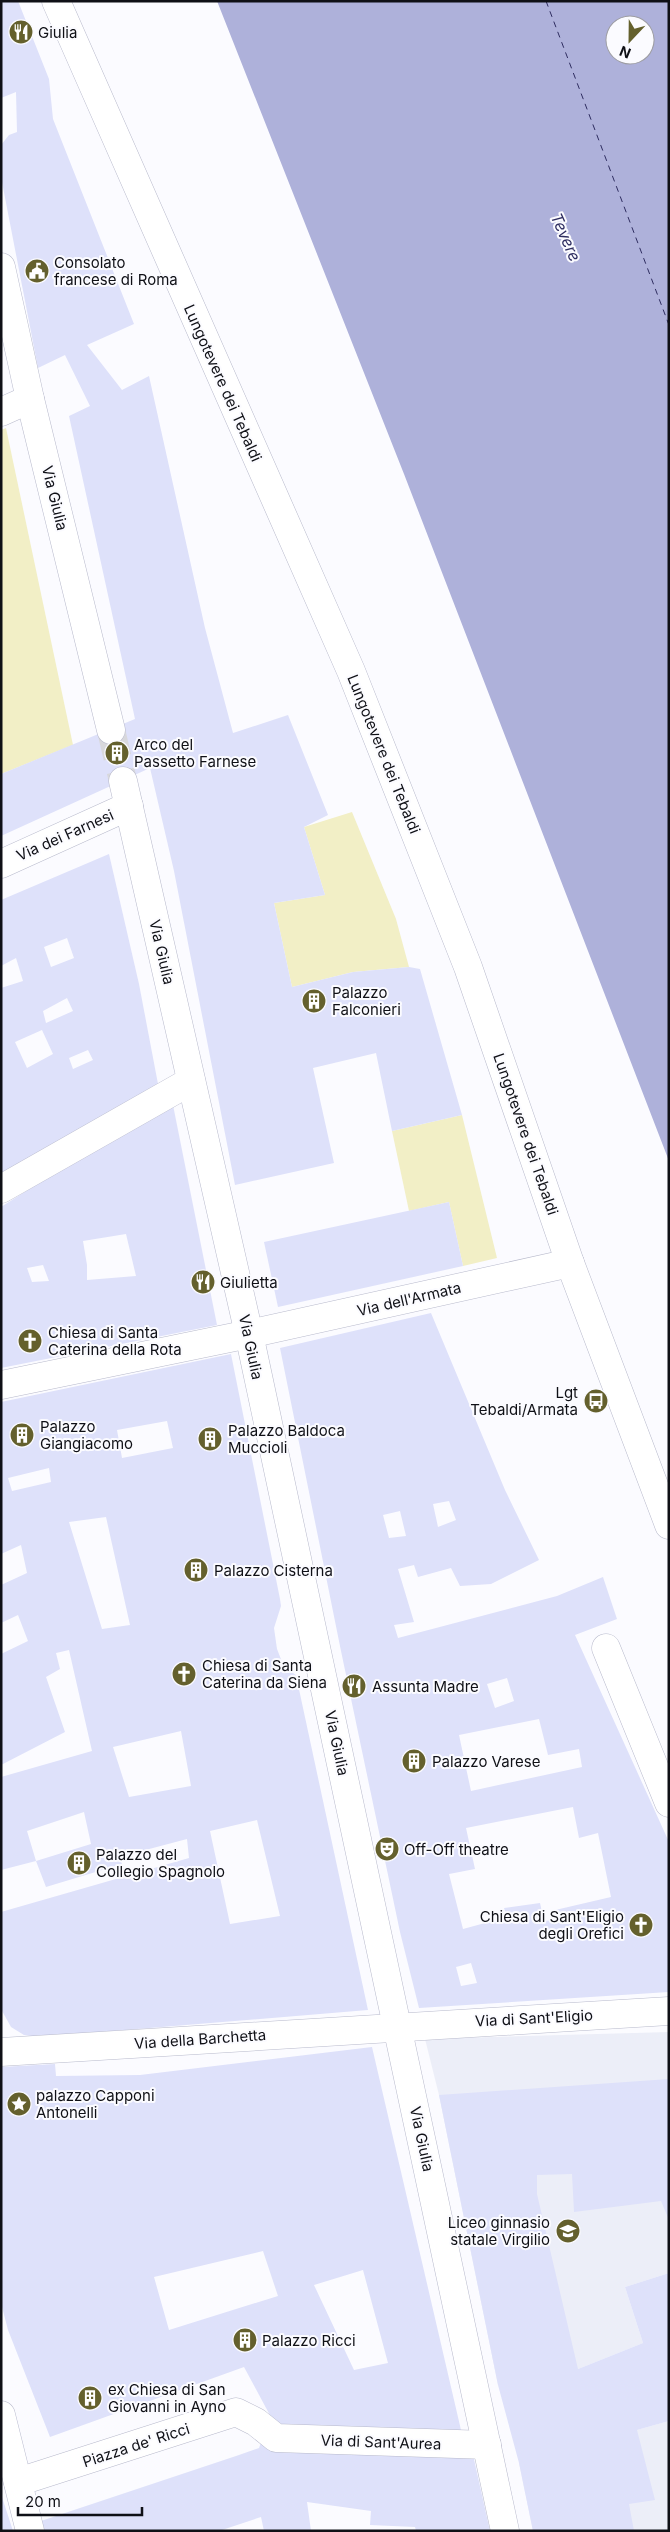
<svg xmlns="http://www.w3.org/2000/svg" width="670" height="2532" viewBox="0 0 670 2532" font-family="Inter,sans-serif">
	<rect width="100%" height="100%" fill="#fbfbff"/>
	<!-- built -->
	<g fill="#eceef8">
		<polygon points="669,2032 669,2273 625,2287 643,2343 578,2369 498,2385 439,2095 425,2039"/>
		<polygon points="669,2421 669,2531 533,2531 519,2463"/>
	</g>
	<!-- green -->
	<g fill="#f2efc6">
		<polygon points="6,428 73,745 1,774 1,430"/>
		<polygon points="352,812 396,919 409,967 353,972 292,987 274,903 325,895 304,827"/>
		<polygon points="462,1115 497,1258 463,1266 449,1202 409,1211 392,1131"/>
	</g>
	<!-- water -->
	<path fill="#aeb1da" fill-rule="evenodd" d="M 217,1 L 669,1 L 669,1161 L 404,474 ZM 615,25 L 645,25 L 645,55 L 615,55 Z"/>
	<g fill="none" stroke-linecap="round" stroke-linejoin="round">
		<!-- ferry -->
		<polyline stroke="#2e2d60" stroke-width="1" stroke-dasharray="6 5" stroke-linecap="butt" points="546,1 669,325"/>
	</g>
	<!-- building -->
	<g fill="#dee1fa" fill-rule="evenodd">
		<polygon points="1,1 18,1 49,79 53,119 134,324 87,345 122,390 149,376 205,628 233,733 288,715 328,815 304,827 325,895 274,903 292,987 353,972 409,967 420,969 462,1115 392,1131 376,1053 313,1068 334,1163 235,1185 174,871 150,768 1,836 1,774 135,719 69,416 90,406 65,355 38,368 1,177 1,145 9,135 17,132 16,92 1,98"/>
		<path d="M 109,854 L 139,984 L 158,1084 L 1,1174 L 1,988 L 23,981 L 16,958 L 1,966 L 1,900 ZM 67,938 L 74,958 L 51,967 L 44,947 ZM 67,998 L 73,1011 L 46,1023 L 43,1011 ZM 42,1030 L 53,1054 L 27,1068 L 15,1042 ZM 88,1050 L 93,1060 L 73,1069 L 69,1058 Z"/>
		<path d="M 173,1105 L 217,1325 L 1,1368 L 1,1207 L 61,1169 ZM 126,1234 L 136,1276 L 87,1280 L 87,1265 L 83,1241 ZM 43,1265 L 49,1281 L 32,1282 L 27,1268 Z"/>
		<polygon points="449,1202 463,1266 278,1307 264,1242"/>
		<path d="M 431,1313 L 505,1490 L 539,1560 L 491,1584 L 460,1586 L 451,1568 L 418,1577 L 414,1565 L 398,1569 L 414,1622 L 394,1625 L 398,1638 L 557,1596 L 603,1577 L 617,1619 L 575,1635 L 669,1842 L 669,1992 L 419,2008 L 400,1932 L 341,1651 L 280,1348 ZM 449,1501 L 456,1520 L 438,1527 L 433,1504 ZM 400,1511 L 406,1536 L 389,1538 L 383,1515 ZM 507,1678 L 514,1701 L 495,1708 L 487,1684 ZM 539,1719 L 548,1755 L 579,1749 L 582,1767 L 471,1791 L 459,1735 ZM 573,1807 L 579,1838 L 598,1833 L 611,1897 L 551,1911 L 553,1920 L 544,1921 L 540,1903 L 504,1908 L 507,1917 L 463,1929 L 449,1874 L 475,1869 L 466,1828 ZM 471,1963 L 477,1983 L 461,1986 L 456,1967 Z"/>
		<path d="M 231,1354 L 280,1599 L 281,1606 L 274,1628 L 277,1649 L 284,1667 L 296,1675 L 297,1680 L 368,2010 L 40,2037 L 24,2035 L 11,2027 L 1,2009 L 1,1912 L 189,1858 L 187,1839 L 119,1857 L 122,1864 L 46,1887 L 36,1861 L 91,1844 L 84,1812 L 27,1831 L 36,1861 L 1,1870 L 1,1777 L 92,1751 L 69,1650 L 56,1653 L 60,1669 L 46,1677 L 65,1732 L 1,1765 L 1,1654 L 28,1641 L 18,1615 L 1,1623 L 1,1585 L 27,1573 L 21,1545 L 1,1554 L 1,1402 ZM 167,1421 L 173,1448 L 122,1458 L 117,1430 ZM 49,1468 L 51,1482 L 12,1491 L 8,1478 ZM 106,1517 L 130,1625 L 102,1629 L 69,1522 ZM 181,1731 L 191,1786 L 129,1797 L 113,1747 ZM 257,1820 L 280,1916 L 230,1924 L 210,1831 Z"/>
		<path d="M 372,2047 L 461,2430 L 280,2434 L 244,2367 L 50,2437 L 8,2330 L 1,2303 L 1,2067 L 55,2064 L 56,2076 L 140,2075 ZM 263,2251 L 278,2296 L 169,2330 L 154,2277 ZM 363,2270 L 388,2363 L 354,2370 L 314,2285 Z"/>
		<polygon points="669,2079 669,2220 661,2201 574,2212 572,2174 537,2175 537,2194 578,2369 643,2343 625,2287 669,2273 669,2421 637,2430 655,2500 629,2504 634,2531 533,2531 519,2463 498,2385 439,2095"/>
		<polygon points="263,2437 473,2455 490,2531 416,2531 415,2527 370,2525 371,2511 307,2502 311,2531 264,2531 261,2517 219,2531 45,2531 41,2521 239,2455 259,2448"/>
		<polygon points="2,2497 13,2531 1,2531"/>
	</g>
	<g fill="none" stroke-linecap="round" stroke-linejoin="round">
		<!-- minor-tunnel -->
		<polyline stroke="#d8d8dc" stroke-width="28" stroke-dasharray="28 14" stroke-linecap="butt" points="111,730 123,781"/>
		<defs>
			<g id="minor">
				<polyline points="1,267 30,399 111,730"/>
				<polyline points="1,412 30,399"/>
				<polyline points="123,781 249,1334 505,2531"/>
				<polyline points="1,864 129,806"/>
				<polyline points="1,1189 191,1081"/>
				<polyline points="1,1385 249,1334 570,1263"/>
				<polyline points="606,1648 669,1803"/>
				<polyline points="1,2052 669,2011"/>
				<polyline points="1,2415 30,2531"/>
				<polyline points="18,2482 236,2412 256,2422 276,2438 487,2445"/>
			</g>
			<polyline id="major" points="56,1 351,671 468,967 570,1263 669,1525"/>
		</defs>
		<!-- minor casing -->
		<use href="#minor" stroke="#b8bacc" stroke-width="29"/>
		<!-- major casing -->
		<use href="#major" stroke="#b8bacc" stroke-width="29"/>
		<!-- minor -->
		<use href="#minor" stroke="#fff" stroke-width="28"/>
		<!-- major -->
		<use href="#major" stroke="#fff" stroke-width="28"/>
	</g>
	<!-- icons -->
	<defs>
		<symbol id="restaurant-disc" viewBox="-11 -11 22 22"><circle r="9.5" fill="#64602d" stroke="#fbfbff"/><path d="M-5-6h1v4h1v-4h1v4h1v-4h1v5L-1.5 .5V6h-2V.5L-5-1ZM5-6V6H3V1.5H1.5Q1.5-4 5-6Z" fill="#fff"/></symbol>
		<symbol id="civic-disc" viewBox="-11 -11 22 22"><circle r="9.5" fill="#64602d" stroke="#fbfbff"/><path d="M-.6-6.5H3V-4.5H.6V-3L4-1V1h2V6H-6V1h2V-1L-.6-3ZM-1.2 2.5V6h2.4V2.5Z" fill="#fff"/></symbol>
		<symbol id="building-disc" viewBox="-11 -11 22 22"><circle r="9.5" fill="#64602d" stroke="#fbfbff"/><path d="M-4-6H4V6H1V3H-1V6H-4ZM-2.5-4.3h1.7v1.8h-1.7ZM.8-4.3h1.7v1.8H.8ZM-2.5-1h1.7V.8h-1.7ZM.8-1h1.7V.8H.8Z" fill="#fff"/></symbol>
		<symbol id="church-disc" viewBox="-11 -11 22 22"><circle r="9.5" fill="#64602d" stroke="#fbfbff"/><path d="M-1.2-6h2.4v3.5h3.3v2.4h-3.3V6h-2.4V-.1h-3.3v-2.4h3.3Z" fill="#fff"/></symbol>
		<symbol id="bus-disc" viewBox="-11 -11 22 22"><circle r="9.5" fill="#64602d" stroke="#fbfbff"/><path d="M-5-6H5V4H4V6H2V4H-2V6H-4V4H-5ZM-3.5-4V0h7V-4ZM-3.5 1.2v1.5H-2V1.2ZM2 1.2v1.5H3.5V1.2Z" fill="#fff"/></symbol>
		<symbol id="theatre-disc" viewBox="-11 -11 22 22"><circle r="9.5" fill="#64602d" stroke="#fbfbff"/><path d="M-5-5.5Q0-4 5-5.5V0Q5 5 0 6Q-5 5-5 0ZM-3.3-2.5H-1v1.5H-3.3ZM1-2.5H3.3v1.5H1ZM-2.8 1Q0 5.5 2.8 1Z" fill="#fff"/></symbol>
		<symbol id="sight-disc" viewBox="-11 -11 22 22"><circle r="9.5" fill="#64602d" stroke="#fbfbff"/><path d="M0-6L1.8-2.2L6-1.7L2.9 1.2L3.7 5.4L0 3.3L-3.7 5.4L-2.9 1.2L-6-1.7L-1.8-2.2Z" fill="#fff"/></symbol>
		<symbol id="school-disc" viewBox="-11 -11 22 22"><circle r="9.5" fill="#64602d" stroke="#fbfbff"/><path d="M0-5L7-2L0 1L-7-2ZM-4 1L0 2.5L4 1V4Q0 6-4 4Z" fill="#fff"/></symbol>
	</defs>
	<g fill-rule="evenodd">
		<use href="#restaurant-disc" x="7" y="18" width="28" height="28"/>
		<use href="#civic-disc" x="23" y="257" width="28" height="28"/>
		<use href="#building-disc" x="103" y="739" width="28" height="28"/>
		<use href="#building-disc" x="300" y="987" width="28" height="28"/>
		<use href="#restaurant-disc" x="189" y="1268" width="28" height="28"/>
		<use href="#church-disc" x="16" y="1327" width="28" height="28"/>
		<use href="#bus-disc" x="582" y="1387" width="28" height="28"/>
		<use href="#building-disc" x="8" y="1421" width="28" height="28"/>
		<use href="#building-disc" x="196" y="1425" width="28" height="28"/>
		<use href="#building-disc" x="182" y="1556" width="28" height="28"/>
		<use href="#church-disc" x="170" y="1660" width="28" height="28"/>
		<use href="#restaurant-disc" x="340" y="1672" width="28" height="28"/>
		<use href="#building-disc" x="400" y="1747" width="28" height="28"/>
		<use href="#theatre-disc" x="373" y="1835" width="28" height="28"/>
		<use href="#building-disc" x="65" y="1849" width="28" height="28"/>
		<use href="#church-disc" x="627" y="1911" width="28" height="28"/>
		<use href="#sight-disc" x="5" y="2090" width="28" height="28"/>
		<use href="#school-disc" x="554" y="2217" width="28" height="28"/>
		<use href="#building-disc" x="231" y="2326" width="28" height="28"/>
		<use href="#building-disc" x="76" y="2384" width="28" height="28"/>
	</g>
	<g text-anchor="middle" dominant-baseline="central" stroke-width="4" stroke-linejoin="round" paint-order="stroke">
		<!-- poi labels -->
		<g font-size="15" fill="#0f1016" stroke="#fbfbff" text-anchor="start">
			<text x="38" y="32">Giulia</text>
			<text x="54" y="262">Consolato<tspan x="54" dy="17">francese di Roma</tspan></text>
			<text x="134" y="744">Arco del<tspan x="134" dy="17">Passetto Farnese</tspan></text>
			<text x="332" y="992">Palazzo<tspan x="332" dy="17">Falconieri</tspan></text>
			<text x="220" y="1282">Giulietta</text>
			<text x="48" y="1332">Chiesa di Santa<tspan x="48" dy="17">Caterina della Rota</tspan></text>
			<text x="578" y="1392" text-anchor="end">Lgt<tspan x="578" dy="17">Tebaldi/Armata</tspan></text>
			<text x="40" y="1426">Palazzo<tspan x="40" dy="17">Giangiacomo</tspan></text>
			<text x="228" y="1430">Palazzo Baldoca<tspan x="228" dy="17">Muccioli</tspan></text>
			<text x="214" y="1570">Palazzo Cisterna</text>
			<text x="202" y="1665">Chiesa di Santa<tspan x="202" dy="17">Caterina da Siena</tspan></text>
			<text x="372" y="1686">Assunta Madre</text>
			<text x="432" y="1761">Palazzo Varese</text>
			<text x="404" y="1849">Off-Off theatre</text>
			<text x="96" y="1854">Palazzo del<tspan x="96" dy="17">Collegio Spagnolo</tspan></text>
			<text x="624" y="1916" text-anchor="end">Chiesa di Sant'Eligio<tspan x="624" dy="17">degli Orefici</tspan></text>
			<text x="36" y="2095">palazzo Capponi<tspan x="36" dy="17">Antonelli</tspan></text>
			<text x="550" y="2222" text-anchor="end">Liceo ginnasio<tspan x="550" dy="17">statale Virgilio</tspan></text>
			<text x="262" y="2340">Palazzo Ricci</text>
			<text x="108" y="2389">ex Chiesa di San<tspan x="108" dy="17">Giovanni in Ayno</tspan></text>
		</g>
		<!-- street labels -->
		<g font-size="15" fill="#0f1016" stroke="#fbfbff">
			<text transform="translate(223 383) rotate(66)">Lungotevere dei Tebaldi</text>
			<text transform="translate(55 498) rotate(76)">Via Giulia</text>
			<text transform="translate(384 754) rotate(68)">Lungotevere dei Tebaldi</text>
			<text transform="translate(65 835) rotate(-24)">Via dei Farnesi</text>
			<text transform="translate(162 952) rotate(77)">Via Giulia</text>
			<text transform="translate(526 1134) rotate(71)">Lungotevere dei Tebaldi</text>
			<text transform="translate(409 1299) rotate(-13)">Via dell'Armata</text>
			<text transform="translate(251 1347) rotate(78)">Via Giulia</text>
			<text transform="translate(337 1743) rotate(78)">Via Giulia</text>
			<text transform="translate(534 2018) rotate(-3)">Via di Sant'Eligio</text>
			<text transform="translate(200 2039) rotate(-4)">Via della Barchetta</text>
			<text transform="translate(422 2139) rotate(78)">Via Giulia</text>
			<text transform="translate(381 2442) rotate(2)">Via di Sant'Aurea</text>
			<text transform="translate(136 2445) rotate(-18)">Piazza de' Ricci</text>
		</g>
		<!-- water labels -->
		<g font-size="16" font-style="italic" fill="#2e2d60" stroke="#fbfbff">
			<text transform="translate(566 237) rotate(66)">Tevere</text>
		</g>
	</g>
	<!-- border -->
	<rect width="670" height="2532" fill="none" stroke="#0f1016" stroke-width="5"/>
	<!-- north arrow -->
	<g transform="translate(630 40) rotate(202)"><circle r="24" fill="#fbfbff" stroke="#9d9da2"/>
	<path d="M0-4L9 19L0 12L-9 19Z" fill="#64602d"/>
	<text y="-8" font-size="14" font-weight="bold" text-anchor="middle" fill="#0f1016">N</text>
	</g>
	<!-- scale -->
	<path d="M18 2507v8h124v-8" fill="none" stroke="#0f1016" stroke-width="2.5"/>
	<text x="25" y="2507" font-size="15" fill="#0f1016" stroke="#fbfbff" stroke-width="4" paint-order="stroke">20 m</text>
</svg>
